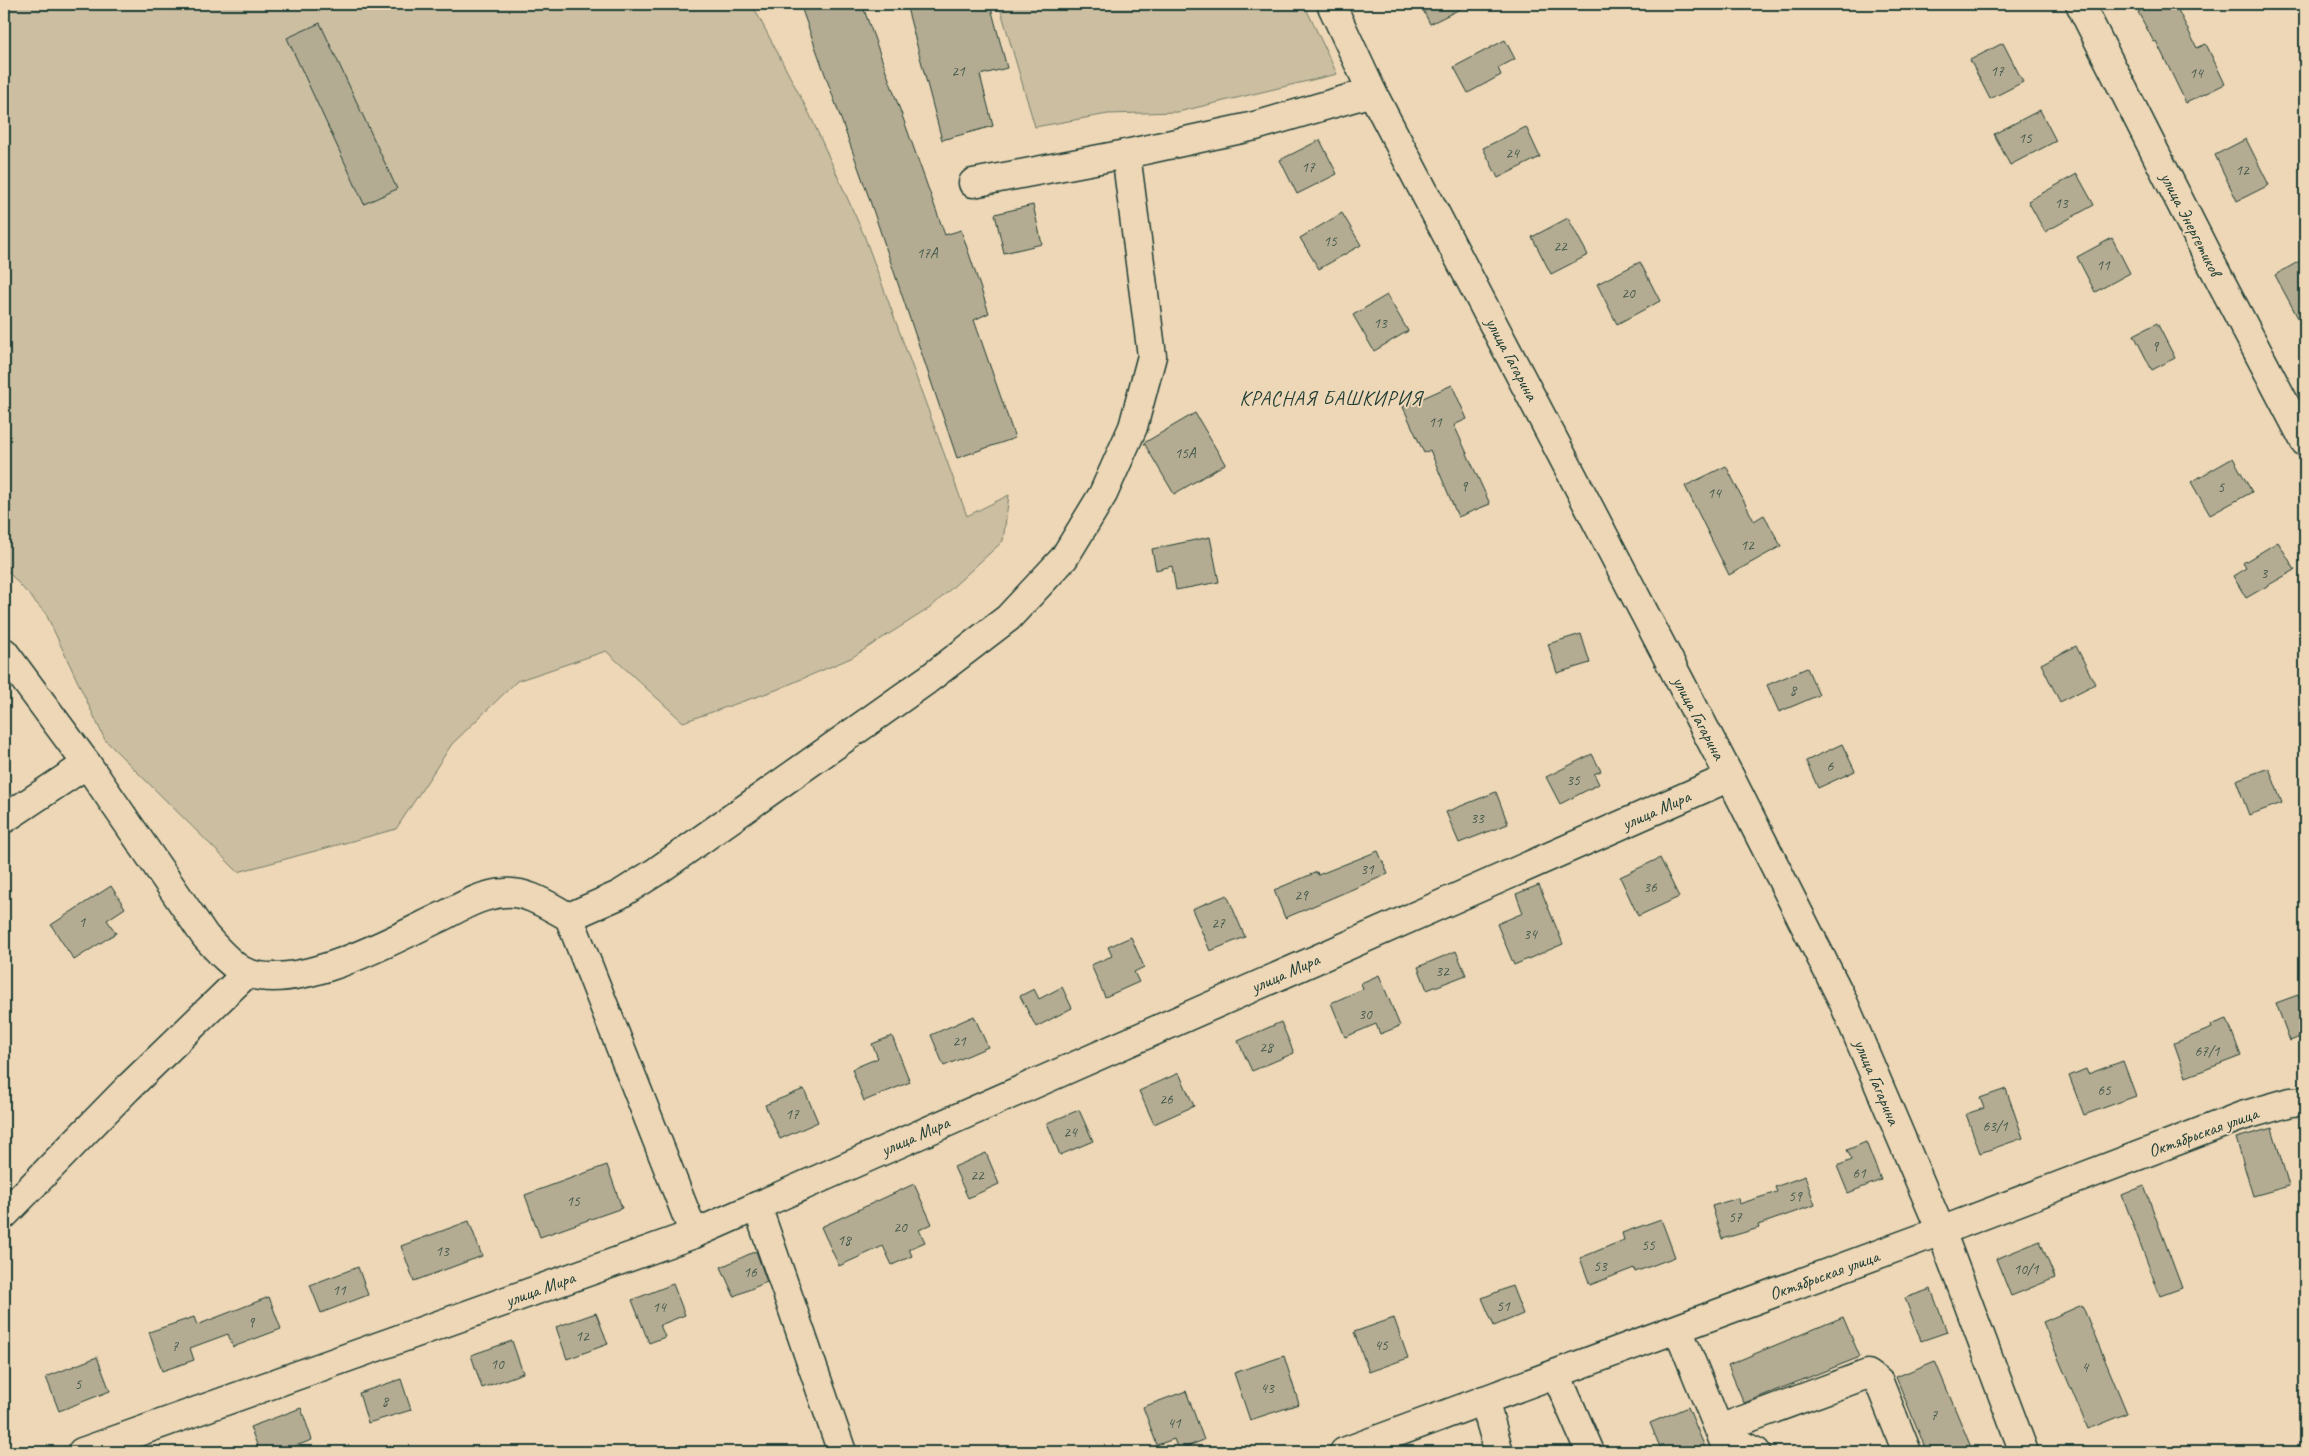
<svg xmlns="http://www.w3.org/2000/svg" width="2309" height="1456" viewBox="0 0 2309 1456" font-family="Caveat,sans-serif">
	<rect width="100%" height="100%" fill="#edd7b6"/>
	<filter id="ink" filterUnits="userSpaceOnUse"><feTurbulence type="fractalNoise" baseFrequency=".02" numOctaves="2"/><feDisplacementMap in="SourceGraphic" scale="10" xChannelSelector="R" yChannelSelector="G"/><feConvolveMatrix kernelMatrix="1 2 1 2 8 2 1 2 1" color-interpolation-filters="sRGB"/></filter>
	<g filter="url(#ink)">
		<!-- green -->
		<g fill="#cbbea1" stroke="#757e6a">
			<polygon points="4,4 752,4 810,115 864,235 967,516 1009,495 1003,541 930,608 851,658 776,690 683,722 606,651 517,681 452,744 396,829 238,872 105,740 46,614 4,567"/>
			<polygon points="999,4 1304,4 1337,74 1178,112 1108,114 1035,127"/>
		</g>
		<!-- building -->
		<g fill="#b4ac92" stroke="#1f3d34">
			<polygon points="800,4 862,4 945,235 961,230 989,313 974,320 1015,438 957,458 867,192"/>
			<polygon points="906,4 990,4 1007,68 980,75 993,126 942,140"/>
			<polygon points="1420,4 1470,4 1430,24"/>
			<polygon points="2154,4 2175,4 2197,48 2206,44 2225,84 2186,103 2156,41 2154,42 2138,12"/>
			<polygon points="320,23 397,189 364,204 287,38"/>
			<polygon points="1505,40 1515,59 1498,68 1501,75 1468,93 1454,67"/>
			<polygon points="2003,43 2023,82 1990,99 1970,60"/>
			<polygon points="2040,110 2056,141 2010,165 1994,134"/>
			<polygon points="1526,127 1540,157 1498,178 1483,148"/>
			<polygon points="2246,139 2269,185 2237,201 2215,155"/>
			<polygon points="1320,140 1337,174 1297,194 1280,160"/>
			<polygon points="2077,174 2094,205 2045,232 2028,201"/>
			<polygon points="1033,205 1042,244 1004,253 995,214"/>
			<polygon points="1342,213 1361,245 1319,269 1300,238"/>
			<polygon points="1568,218 1588,255 1551,274 1532,237"/>
			<polygon points="2112,238 2130,273 2095,292 2077,257"/>
			<polygon points="2305,258 2305,331 2275,275"/>
			<polygon points="1640,262 1660,301 1617,324 1597,284"/>
			<polygon points="1387,295 1408,331 1374,351 1353,315"/>
			<polygon points="2157,323 2175,358 2152,370 2134,335"/>
			<polygon points="1452,385 1467,419 1454,425 1490,504 1458,517 1430,450 1424,453 1403,407"/>
			<polygon points="1195,413 1225,464 1174,494 1144,443"/>
			<polygon points="2233,458 2252,492 2210,515 2191,482"/>
			<polygon points="1726,466 1754,521 1764,515 1781,546 1729,575 1685,486"/>
			<polygon points="1210,537 1219,582 1176,590 1172,566 1156,570 1152,549"/>
			<polygon points="2278,542 2295,570 2246,598 2233,576 2246,568 2243,563"/>
			<polygon points="1581,634 1590,663 1557,673 1548,644"/>
			<polygon points="2076,646 2095,684 2060,702 2041,664"/>
			<polygon points="1807,668 1819,695 1779,712 1767,685"/>
			<polygon points="1842,744 1855,771 1818,788 1806,761"/>
			<polygon points="1592,754 1601,771 1594,774 1599,784 1560,804 1546,777"/>
			<polygon points="2269,768 2282,803 2249,815 2236,780"/>
			<polygon points="1496,792 1508,824 1459,843 1446,812"/>
			<polygon points="1378,851 1388,874 1285,918 1274,890 1317,872 1318,875"/>
			<polygon points="1660,858 1679,897 1638,916 1620,877"/>
			<polygon points="1539,885 1563,944 1514,965 1497,924 1523,913 1516,894"/>
			<polygon points="111,886 125,908 107,920 116,933 74,960 51,925"/>
			<polygon points="1227,895 1245,937 1210,951 1192,909"/>
			<polygon points="1131,937 1144,967 1134,972 1139,982 1105,997 1091,965 1112,956 1108,947"/>
			<polygon points="1456,951 1466,975 1427,990 1418,967"/>
			<polygon points="1379,975 1400,1026 1380,1034 1376,1024 1345,1037 1331,1003 1363,989 1361,983"/>
			<polygon points="1062,987 1072,1008 1036,1027 1020,996 1034,989 1039,999"/>
			<polygon points="2298,995 2305,1014 2305,1035 2290,1041 2276,1003"/>
			<polygon points="974,1016 988,1047 944,1066 931,1035"/>
			<polygon points="2227,1019 2241,1056 2186,1077 2174,1043 2212,1028 2211,1025"/>
			<polygon points="1281,1022 1294,1053 1252,1071 1238,1041"/>
			<polygon points="892,1036 910,1082 864,1101 852,1069 878,1058 872,1044"/>
			<polygon points="2123,1061 2136,1096 2084,1115 2069,1076 2086,1069 2088,1074"/>
			<polygon points="1179,1073 1194,1106 1154,1124 1139,1091"/>
			<polygon points="804,1089 818,1122 780,1139 765,1105"/>
			<polygon points="2006,1089 2023,1138 1980,1153 1966,1114 1984,1108 1980,1098"/>
			<polygon points="1079,1110 1093,1141 1060,1155 1047,1123"/>
			<polygon points="2272,1128 2289,1186 2253,1196 2236,1138"/>
			<polygon points="1866,1142 1881,1180 1848,1193 1837,1166 1852,1160 1847,1150"/>
			<polygon points="986,1153 999,1184 968,1198 954,1167"/>
			<polygon points="607,1165 622,1208 540,1237 525,1195"/>
			<polygon points="1805,1176 1815,1205 1758,1225 1759,1228 1722,1239 1712,1206 1738,1198 1739,1204 1777,1192 1775,1187"/>
			<polygon points="914,1184 932,1224 919,1230 925,1242 909,1249 912,1256 892,1265 883,1246 839,1266 821,1227"/>
			<polygon points="2144,1186 2182,1288 2160,1296 2122,1195"/>
			<polygon points="1661,1219 1675,1257 1635,1272 1634,1268 1590,1285 1580,1258 1624,1240 1622,1233"/>
			<polygon points="469,1221 482,1256 414,1281 401,1246"/>
			<polygon points="2040,1241 2055,1278 2011,1296 1996,1259"/>
			<polygon points="756,1251 767,1282 734,1296 721,1267"/>
			<polygon points="358,1267 368,1295 321,1313 310,1285"/>
			<polygon points="673,1284 685,1315 660,1325 665,1337 649,1343 632,1300"/>
			<polygon points="1512,1286 1523,1314 1494,1326 1482,1298"/>
			<polygon points="1931,1289 1947,1332 1921,1341 1905,1298"/>
			<polygon points="269,1297 281,1329 233,1347 228,1334 190,1348 194,1360 162,1371 149,1332 194,1317 197,1325"/>
			<polygon points="2082,1305 2127,1413 2088,1429 2043,1322"/>
			<polygon points="596,1313 608,1344 567,1359 556,1327"/>
			<polygon points="1843,1317 1860,1357 1744,1403 1728,1365"/>
			<polygon points="1394,1318 1408,1358 1369,1372 1354,1332"/>
			<polygon points="512,1341 523,1373 482,1388 471,1355"/>
			<polygon points="1284,1356 1299,1404 1250,1420 1234,1373"/>
			<polygon points="97,1357 110,1391 59,1411 46,1377"/>
			<polygon points="1935,1361 1973,1452 1927,1452 1896,1377"/>
			<polygon points="401,1379 411,1410 368,1423 359,1393"/>
			<polygon points="1186,1391 1204,1440 1178,1450 1174,1439 1157,1445 1143,1407"/>
			<polygon points="1688,1407 1707,1452 1662,1452 1650,1423"/>
			<polygon points="301,1408 312,1440 279,1452 260,1452 250,1427"/>
		</g>
		<g fill="none" stroke-linecap="round" stroke-linejoin="round">
			<defs>
				<g id="minor">
					<polyline points="1331,4 1372,92 1730,777 1842,999 1941,1231 2024,1452"/>
					<polyline points="2080,4 2209,259 2305,442"/>
					<polyline points="973,183 1126,154 1255,126 1372,92"/>
					<path d="M 4,652 L 87,764 L 205,936 C 215,947 233,968 247,973 C 302,992 396,938 445,915 C 464,905 483,894 505,893 C 528,891 550,907 569,917 L 694,1234"/>
					<polyline points="4,819 87,764"/>
					<polyline points="569,917 619,895 657,871 927,680 1008,618 1064,558 1103,494 1133,427 1152,356 1126,154"/>
					<polyline points="757,1206 842,1452"/>
					<polyline points="4,1215 128,1088 247,973"/>
					<polyline points="1678,1329 1728,1452"/>
					<polyline points="1556,1374 1590,1452"/>
					<polyline points="1484,1400 1499,1452"/>
					<polyline points="1719,1429 1868,1374 1879,1382 1907,1452"/>
					<polyline points="1719,1429 1737,1443 1756,1452"/>
					<polyline points="82,1452 694,1234 1730,777"/>
					<polyline points="1344,1452 1941,1231 2242,1116 2291,1102 2305,1101"/>
				</g>
			</defs>
			<!-- minor casing -->
			<use href="#minor" stroke="#1f3d34" stroke-width="31"/>
			<!-- minor -->
			<use href="#minor" stroke="#edd7b6" stroke-width="28"/>
		</g>
	</g>
	<g text-anchor="middle" dominant-baseline="central" stroke-width="4" stroke-linejoin="round" paint-order="stroke">
		<!-- number labels -->
		<g font-size="15" fill="#44594c">
			<text x="958" y="71">21</text>
			<text x="1997" y="71">17</text>
			<text x="2196" y="73">14</text>
			<text x="2025" y="138">15</text>
			<text x="1512" y="153">24</text>
			<text x="1308" y="167">17</text>
			<text x="2242" y="170">12</text>
			<text x="2061" y="203">13</text>
			<text x="1330" y="241">15</text>
			<text x="1560" y="246">22</text>
			<text x="927" y="253">17А</text>
			<text x="2103" y="265">11</text>
			<text x="1628" y="293">20</text>
			<text x="1380" y="323">13</text>
			<text x="2155" y="346">9</text>
			<text x="1435" y="422">11</text>
			<text x="1185" y="453">15А</text>
			<text x="1464" y="486">9</text>
			<text x="2221" y="487">5</text>
			<text x="1714" y="493">14</text>
			<text x="1747" y="545">12</text>
			<text x="2264" y="573">3</text>
			<text x="1793" y="690">8</text>
			<text x="1830" y="766">6</text>
			<text x="1573" y="780">35</text>
			<text x="1477" y="818">33</text>
			<text x="1367" y="869">31</text>
			<text x="1650" y="887">36</text>
			<text x="1301" y="895">29</text>
			<text x="82" y="922">1</text>
			<text x="1218" y="923">27</text>
			<text x="1530" y="934">34</text>
			<text x="1442" y="971">32</text>
			<text x="1365" y="1014">30</text>
			<text x="959" y="1041">21</text>
			<text x="1266" y="1047">28</text>
			<text x="2207" y="1051">67/1</text>
			<text x="2104" y="1090">65</text>
			<text x="1166" y="1099">26</text>
			<text x="792" y="1114">17</text>
			<text x="1995" y="1126">63/1</text>
			<text x="1070" y="1132">24</text>
			<text x="1859" y="1173">61</text>
			<text x="977" y="1175">22</text>
			<text x="1795" y="1196">59</text>
			<text x="573" y="1201">15</text>
			<text x="1735" y="1217">57</text>
			<text x="900" y="1227">20</text>
			<text x="844" y="1240">18</text>
			<text x="1648" y="1245">55</text>
			<text x="442" y="1251">13</text>
			<text x="1600" y="1266">53</text>
			<text x="2026" y="1269">10/1</text>
			<text x="750" y="1272">16</text>
			<text x="339" y="1290">11</text>
			<text x="1503" y="1306">51</text>
			<text x="659" y="1307">14</text>
			<text x="251" y="1322">9</text>
			<text x="582" y="1336">12</text>
			<text x="1381" y="1345">45</text>
			<text x="175" y="1346">7</text>
			<text x="497" y="1364">10</text>
			<text x="2085" y="1367">4</text>
			<text x="78" y="1384">5</text>
			<text x="1267" y="1388">43</text>
			<text x="385" y="1401">8</text>
			<text x="1934" y="1415">7</text>
			<text x="1174" y="1423">41</text>
		</g>
		<!-- street labels -->
		<g font-size="18" fill="#1f3d34" stroke="#edd7b6">
			<text transform="translate(2191 224) rotate(63)">улица Энергетиков</text>
			<text transform="translate(1512 359) rotate(62)">улица Гагарина</text>
			<text transform="translate(1699 718) rotate(62)">улица Гагарина</text>
			<text transform="translate(1656 810) rotate(-24)">улица Мира</text>
			<text transform="translate(1285 973) rotate(-24)">улица Мира</text>
			<text transform="translate(1877 1082) rotate(67)">улица Гагарина</text>
			<text transform="translate(2203 1132) rotate(-20)">Октябрьская улица</text>
			<text transform="translate(915 1136) rotate(-24)">улица Мира</text>
			<text transform="translate(1824 1275) rotate(-20)">Октябрьская улица</text>
			<text transform="translate(540 1289) rotate(-20)">улица Мира</text>
		</g>
		<!-- quarter labels -->
		<g font-size="20" letter-spacing="1" fill="#1f3d34" stroke="#edd7b6">
			<text x="1331" y="398">КРАСНАЯ БАШКИРИЯ</text>
		</g>
	</g>
	<!-- margin -->
	<rect width="2309" height="1456" fill="none" stroke="#edd7b6" stroke-width="20"/>
	<rect x="10" y="10" width="2289" height="1436" fill="none" stroke="#1f3d34" stroke-width="2" filter="url(#ink)"/>
</svg>
